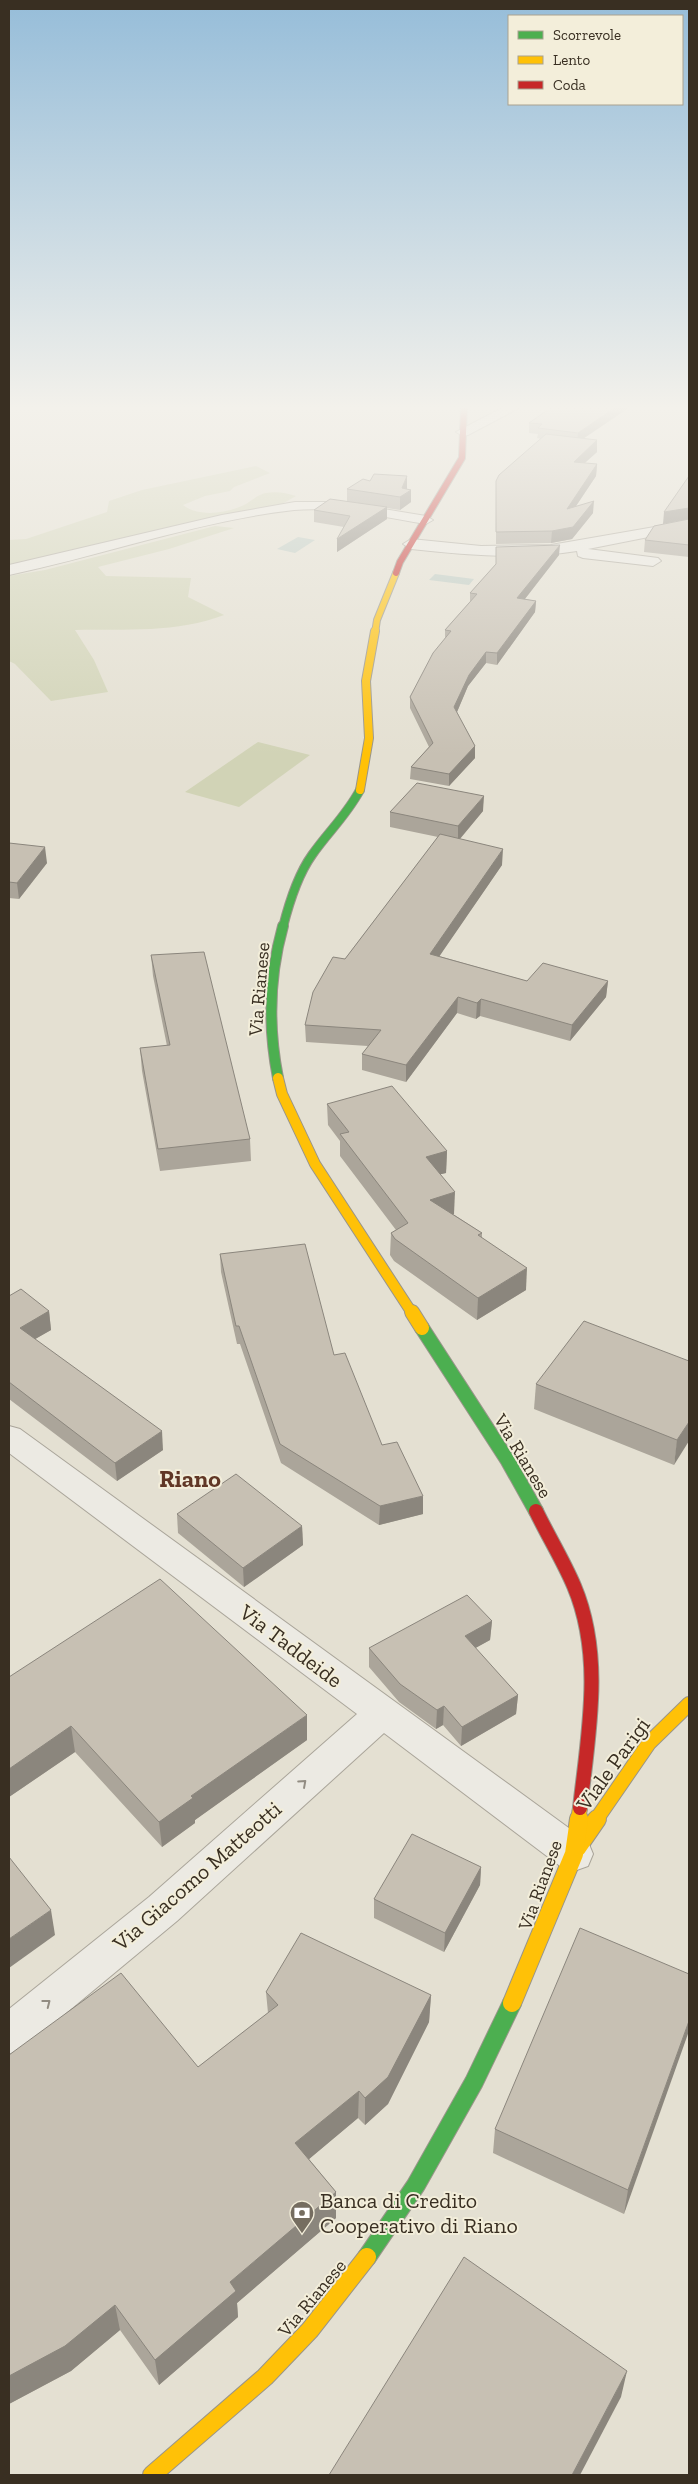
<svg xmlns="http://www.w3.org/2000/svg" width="698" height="2484" viewBox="0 0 698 2484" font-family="'Zilla Slab',serif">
	<rect width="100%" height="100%" fill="#e4e0d2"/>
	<!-- green -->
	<g fill="#d1d3b6">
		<path d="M 256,466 L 270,473 L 234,487 L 230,491 L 205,496 L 183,505 C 199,518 229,513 246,504 C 252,500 259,494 266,493 C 277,491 286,493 296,496 L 282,504 L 179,525 L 33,561 L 9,565 L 9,540 L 26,539 L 107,512 L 109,501 L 142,490 Z"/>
		<path d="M 215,526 L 234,528 L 169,549 L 98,567 L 106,576 L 191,578 L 188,597 L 224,615 C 178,633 124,629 75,630 L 94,660 L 108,692 L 51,701 L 15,664 L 9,661 L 9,576 L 45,570 Z"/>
		<polygon points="258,742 310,755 239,807 185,792"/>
	</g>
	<!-- water -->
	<g fill="#bccac2">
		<polygon points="298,537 315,540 295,553 277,549"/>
		<polygon points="435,574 474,579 469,585 429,580"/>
	</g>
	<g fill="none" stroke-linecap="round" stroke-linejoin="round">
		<defs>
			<g id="street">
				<polygon points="504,407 521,407 468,435 463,436 456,432"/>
				<path d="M 295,502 L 341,502 L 426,516 L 433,520 L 426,524 C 383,517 338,506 294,510 C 198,521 104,555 9,575 L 9,565 L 222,515 Z"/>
				<path d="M 689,521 L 689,529 L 588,549 L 658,558 L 661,561 L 653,566 L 583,558 L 578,556 L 577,551 C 522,560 466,555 411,549 L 403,544 L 411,539 L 481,546 L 551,545 Z"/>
				<polygon points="9,1426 20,1429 588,1842 593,1854 588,1866 574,1871 560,1866 384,1733 177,1921 24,2048 9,2054 9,2009 149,1897 357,1714 9,1453"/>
			</g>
			<path id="fast-far3" d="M 283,927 C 289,903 297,876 312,855 C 328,832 346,816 360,790"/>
			<path id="fast-far2" d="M 278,1078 C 268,1027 269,976 283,926"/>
			<polyline id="fast-far1" points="422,1328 508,1461 536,1511"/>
			<polyline id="fast" points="367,2257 416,2185 474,2082 512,2003"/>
			<polyline id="slow-far4" points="375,633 377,620 396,573"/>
			<polyline id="slow-far3" points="360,790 369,738 366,681 375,631"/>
			<polyline id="slow-far2" points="278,1078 282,1094 315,1164 412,1313"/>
			<g id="slow-far1">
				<polyline points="412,1312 422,1328"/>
				<polyline points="578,1820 580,1808"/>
				<polyline points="596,1820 649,1743 689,1704"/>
			</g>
			<g id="slow">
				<polyline points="577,1848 597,1819"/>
				<polyline points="512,2003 574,1854 579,1819"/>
				<polyline points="152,2475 265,2377 310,2330 367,2257"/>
			</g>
			<polyline id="jam-far1" points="396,573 400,562 462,458 464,407"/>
			<path id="jam" d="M 536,1511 C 548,1536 563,1560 574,1586 C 604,1657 588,1735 580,1808"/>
		</defs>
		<!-- street casing -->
		<use href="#street" stroke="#aaa59a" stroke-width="2"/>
		<!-- fast-far3 casing -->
		<use href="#fast-far3" stroke="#99958a" stroke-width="10"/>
		<!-- fast-far2 casing -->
		<use href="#fast-far2" stroke="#99958a" stroke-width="12"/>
		<!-- fast-far1 casing -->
		<use href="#fast-far1" stroke="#99958a" stroke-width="16"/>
		<!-- fast casing -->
		<use href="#fast" stroke="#99958a" stroke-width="20"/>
		<!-- slow-far4 casing -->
		<use href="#slow-far4" stroke="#99958a" stroke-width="8"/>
		<!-- slow-far3 casing -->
		<use href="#slow-far3" stroke="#99958a" stroke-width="10"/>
		<!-- slow-far2 casing -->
		<use href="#slow-far2" stroke="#99958a" stroke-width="12"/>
		<!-- slow-far1 casing -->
		<use href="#slow-far1" stroke="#99958a" stroke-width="16"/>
		<!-- slow casing -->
		<use href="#slow" stroke="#99958a" stroke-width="20"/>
		<!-- jam-far1 casing -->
		<use href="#jam-far1" stroke="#99958a" stroke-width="8"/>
		<!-- jam casing -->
		<use href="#jam" stroke="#99958a" stroke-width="16"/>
		<!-- street -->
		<use href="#street" fill="#eceae3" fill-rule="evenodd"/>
		<!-- fast-far3 -->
		<use href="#fast-far3" stroke="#4caf50" stroke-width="8"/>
		<!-- fast-far2 -->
		<use href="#fast-far2" stroke="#4caf50" stroke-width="10"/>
		<!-- fast-far1 -->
		<use href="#fast-far1" stroke="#4caf50" stroke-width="14"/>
		<!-- fast -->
		<use href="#fast" stroke="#4caf50" stroke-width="18"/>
		<!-- slow-far4 -->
		<use href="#slow-far4" stroke="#ffc107" stroke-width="6"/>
		<!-- slow-far3 -->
		<use href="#slow-far3" stroke="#ffc107" stroke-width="8"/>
		<!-- slow-far2 -->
		<use href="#slow-far2" stroke="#ffc107" stroke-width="10"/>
		<!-- slow-far1 -->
		<use href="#slow-far1" stroke="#ffc107" stroke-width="14"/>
		<!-- slow -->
		<use href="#slow" stroke="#ffc107" stroke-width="18"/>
		<!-- jam-far1 -->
		<use href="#jam-far1" stroke="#c62828" stroke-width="6"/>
		<!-- jam -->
		<use href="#jam" stroke="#c62828" stroke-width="14"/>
	</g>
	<!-- wall -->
	<g fill="#aba59a">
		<polygon points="552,407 583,439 597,440 597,452 585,463 597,464 596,476 576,506 593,513 572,539 551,543 496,544 496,481 541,439 537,438 538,434 529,433 529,423"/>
		<polygon points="689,476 689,557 644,552 645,540 689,519 663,524"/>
		<polygon points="407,488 407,489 411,490 411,502 400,510 387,508 387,519 337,552 344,527 314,522 314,510 347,501 347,489"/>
		<polygon points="496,547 559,555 525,599 536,601 535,612 497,665 486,663 468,686 457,712 475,746 475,758 449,786 410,779 411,767 429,747 410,708 410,697 445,638 445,630 470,602 470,593 496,564"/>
		<polygon points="483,811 460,839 502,865 439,956 527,981 608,981 606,997 570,1041 480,1016 476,1019 457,1013 406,1082 362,1070 362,1054 368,1046 306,1042 305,1025 345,959 438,837 390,827 390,812"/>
		<polygon points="9,843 47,863 19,899 9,898"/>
		<polygon points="151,955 250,1139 251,1161 160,1171 142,1071 140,1048 167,1046 153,976"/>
		<polygon points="327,1104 447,1151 446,1173 440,1174 454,1214 453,1214 482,1233 482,1238 526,1290 477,1320 394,1261 390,1255 391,1233 396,1230 340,1156 340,1141 328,1125"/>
		<polygon points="220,1254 334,1355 382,1445 423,1514 379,1525 281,1463 240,1344 237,1344 221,1272"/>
		<polygon points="9,1296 49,1311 51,1330 35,1339 163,1450 117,1481 9,1399"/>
		<polygon points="689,1361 674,1465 534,1409 536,1384"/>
		<polygon points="177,1514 302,1526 303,1545 244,1587 178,1533"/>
		<polygon points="492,1621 490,1640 475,1648 518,1695 516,1714 461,1746 443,1725 436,1729 399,1702 369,1667 369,1648"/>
		<polygon points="9,1677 307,1740 195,1820 195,1823 162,1847 75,1752 9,1797"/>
		<polygon points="481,1867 480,1885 444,1952 374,1918 374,1899"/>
		<polygon points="689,1974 624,2214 493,2153 495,2129"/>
		<polygon points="266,1992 431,1995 429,2022 388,2104 365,2125 358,2118 309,2159 336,2192 336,2218 237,2303 238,2317 159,2385 120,2330 71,2371 9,2404 9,2055 198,2067 268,2013"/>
	</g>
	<!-- shaded-wall -->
	<g fill="#8b867d">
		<polygon points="616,407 630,407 577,443 578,433"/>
		<polygon points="597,440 597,452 573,473 574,462"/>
		<polygon points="597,464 596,476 566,521 567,509"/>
		<polygon points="407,476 407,488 404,495 411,490 411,502 400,510 400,497 402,488"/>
		<polygon points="594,501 593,513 572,539 551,543 552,531"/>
		<polygon points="387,507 387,519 337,552 337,539"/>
		<polygon points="689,508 689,519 663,524 664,512"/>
		<polygon points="560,545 559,555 517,609 517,598"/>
		<polygon points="536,601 535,612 497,665 497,653"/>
		<polygon points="486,652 486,663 468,686 454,719 454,707 469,675"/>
		<polygon points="475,746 475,758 449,786 449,774"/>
		<polygon points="484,796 483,811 458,841 458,826"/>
		<polygon points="45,847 47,863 19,899 17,883"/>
		<polygon points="503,849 502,865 430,970 430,954"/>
		<polygon points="608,981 606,997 570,1041 572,1025"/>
		<polygon points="458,997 457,1013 406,1082 406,1065"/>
		<polygon points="481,999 480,1016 476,1019 477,1003"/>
		<polygon points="447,1151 446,1173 425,1178 426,1157"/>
		<polygon points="455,1192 454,1214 430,1221 430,1200"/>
		<polygon points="527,1268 526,1290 477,1320 478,1298"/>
		<polygon points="49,1311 51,1330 23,1346 20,1328"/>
		<polygon points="689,1422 689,1441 674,1465 677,1440"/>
		<polygon points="162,1431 163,1450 117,1481 115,1463"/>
		<polygon points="423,1496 423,1514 379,1525 380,1506"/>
		<polygon points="302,1526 303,1545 244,1587 243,1568"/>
		<polygon points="492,1621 490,1640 463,1655 465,1636"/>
		<polygon points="518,1695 516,1714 461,1746 462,1727"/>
		<polygon points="444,1706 443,1725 436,1729 437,1710"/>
		<polygon points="307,1715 307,1740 195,1820 195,1823 162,1847 159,1822 191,1796"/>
		<polygon points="71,1726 75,1752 9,1797 9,1769"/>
		<polygon points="481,1867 480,1885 444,1952 445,1933"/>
		<polygon points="51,1910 55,1935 9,1968 9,1939"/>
		<polygon points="431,1995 429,2022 388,2104 365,2125 365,2098"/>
		<polygon points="689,2021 689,2031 624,2214 628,2190"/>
		<polygon points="359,2091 358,2118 296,2170 295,2143"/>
		<polygon points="336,2192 336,2218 237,2303 238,2317 159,2385 155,2360 230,2282"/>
		<polygon points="115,2305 120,2330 71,2371 9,2404 9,2376"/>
		<polygon points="627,2371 621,2397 580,2475 572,2475"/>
	</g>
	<!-- building -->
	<g fill="#c7c0b3" stroke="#8b867d">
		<polygon points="552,407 616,407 578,433 538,428 542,424 529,423"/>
		<polygon points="546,434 597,440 574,462 597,464 567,509 594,501 573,527 552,531 496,532 496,481 499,475"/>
		<polygon points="374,474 407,476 402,488 411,490 400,497 347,489 363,479 370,481"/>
		<polygon points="689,476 689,508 664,512"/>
		<polygon points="330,499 387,507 337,539 350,516 314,510"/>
		<polygon points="689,519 689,545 645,540 654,526"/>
		<polygon points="560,545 517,598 536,601 497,653 486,652 469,675 454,707 475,746 449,774 411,767 433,743 410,697 433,653 451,631 445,630 477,594 470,593 496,564 496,547"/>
		<polygon points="417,783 484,796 458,826 390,812"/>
		<polygon points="440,834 503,849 430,954 527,981 543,963 608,981 572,1025 481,999 477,1003 458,997 406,1065 362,1054 381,1030 305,1025 313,992 333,957 345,959"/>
		<polygon points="9,843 45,847 17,883 9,882"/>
		<polygon points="204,952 250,1139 158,1149 140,1048 170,1045 151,955"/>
		<polygon points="392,1086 447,1151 426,1157 455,1192 430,1200 482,1233 478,1235 527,1268 478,1298 395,1239 391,1233 408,1223 340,1134 349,1132 327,1104"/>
		<polygon points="305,1244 334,1355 345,1353 382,1445 397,1442 423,1496 380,1506 280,1444 239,1326 236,1326 220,1254"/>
		<polygon points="21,1289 49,1311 20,1328 162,1431 115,1463 9,1382 9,1296"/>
		<polygon points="584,1321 689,1361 689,1422 677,1440 536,1384"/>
		<polygon points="236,1474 302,1526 243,1568 177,1514"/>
		<polygon points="160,1579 307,1715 191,1796 193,1798 159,1822 71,1726 9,1769 9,1677"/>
		<polygon points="467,1595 492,1621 465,1636 518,1695 462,1727 444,1706 437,1710 400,1684 369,1648"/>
		<polygon points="412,1834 481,1867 445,1933 374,1899"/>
		<polygon points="9,1857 51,1910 9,1939"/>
		<polygon points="580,1928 689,1974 689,2021 628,2190 495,2129"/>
		<polygon points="301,1933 431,1995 388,2077 365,2098 359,2091 295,2143 336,2192 230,2282 236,2291 155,2360 115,2305 65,2346 9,2376 9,2055 121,1973 198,2067 278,2005 266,1992"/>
		<polygon points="464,2257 627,2371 572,2475 329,2475"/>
	</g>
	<!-- one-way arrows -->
	<defs><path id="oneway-chevron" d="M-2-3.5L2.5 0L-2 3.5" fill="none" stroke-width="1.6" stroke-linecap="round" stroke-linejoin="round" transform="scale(1.25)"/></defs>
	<g stroke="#928c82">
		<use href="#oneway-chevron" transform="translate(303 1783) rotate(-42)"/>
		<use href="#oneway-chevron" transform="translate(47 2003) rotate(-38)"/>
	</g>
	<!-- sky -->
	<linearGradient id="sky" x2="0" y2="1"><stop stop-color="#96bdd9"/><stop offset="0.54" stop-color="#f3f1eb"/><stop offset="1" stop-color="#f3f1eb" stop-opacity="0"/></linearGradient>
	<rect width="698" height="755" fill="url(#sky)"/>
	<!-- icons -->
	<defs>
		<symbol id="bank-pin" viewBox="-11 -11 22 30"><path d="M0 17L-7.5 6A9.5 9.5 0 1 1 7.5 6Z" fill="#756d60" stroke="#f3eeda"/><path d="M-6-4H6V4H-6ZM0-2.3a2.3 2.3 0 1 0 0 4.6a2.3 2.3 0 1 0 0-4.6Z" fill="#fff"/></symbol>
	</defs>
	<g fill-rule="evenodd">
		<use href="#bank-pin" x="288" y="2199" width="28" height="38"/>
	</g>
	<g text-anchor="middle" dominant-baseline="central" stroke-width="4" stroke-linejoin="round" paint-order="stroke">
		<!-- street labels -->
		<g font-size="19" fill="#392f22" stroke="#f3eeda">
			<text transform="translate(259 989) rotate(-85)">Via Rianese</text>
			<text transform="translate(523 1456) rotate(59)">Via Rianese</text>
			<text transform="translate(540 1885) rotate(-70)">Via Rianese</text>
			<text transform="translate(312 2298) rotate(-50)">Via Rianese</text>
		</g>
		<!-- near-street labels -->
		<g font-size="22" fill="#392f22" stroke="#f3eeda">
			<text transform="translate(291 1646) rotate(37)">Via Taddeide</text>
			<text transform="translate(613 1764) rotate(-54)">Viale Parigi</text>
			<text transform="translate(197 1876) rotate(-41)">Via Giacomo Matteotti</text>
		</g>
		<!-- near-poi labels -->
		<g font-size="22" fill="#392f22" stroke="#f3eeda" text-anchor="start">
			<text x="320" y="2200">Banca di Credito<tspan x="320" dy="25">Cooperativo di Riano</tspan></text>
		</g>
		<!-- district labels -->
		<g font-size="24" font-weight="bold" fill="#613726" stroke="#f3eeda">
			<text x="190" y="1478">Riano</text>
		</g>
	</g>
	<!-- border -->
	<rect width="698" height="2484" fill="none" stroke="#392f22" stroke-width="20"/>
	<!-- legend -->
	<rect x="508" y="15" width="175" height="90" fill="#f3eeda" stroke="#a9a290"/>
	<rect x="518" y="31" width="25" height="8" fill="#4caf50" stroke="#a9a290"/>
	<text x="553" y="40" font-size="15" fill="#392f22">Scorrevole</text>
	<rect x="518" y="56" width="25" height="8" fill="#ffc107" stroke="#a9a290"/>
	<text x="553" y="65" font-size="15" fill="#392f22">Lento</text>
	<rect x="518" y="81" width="25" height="8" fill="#c62828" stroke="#a9a290"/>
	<text x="553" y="90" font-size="15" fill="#392f22">Coda</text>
</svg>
